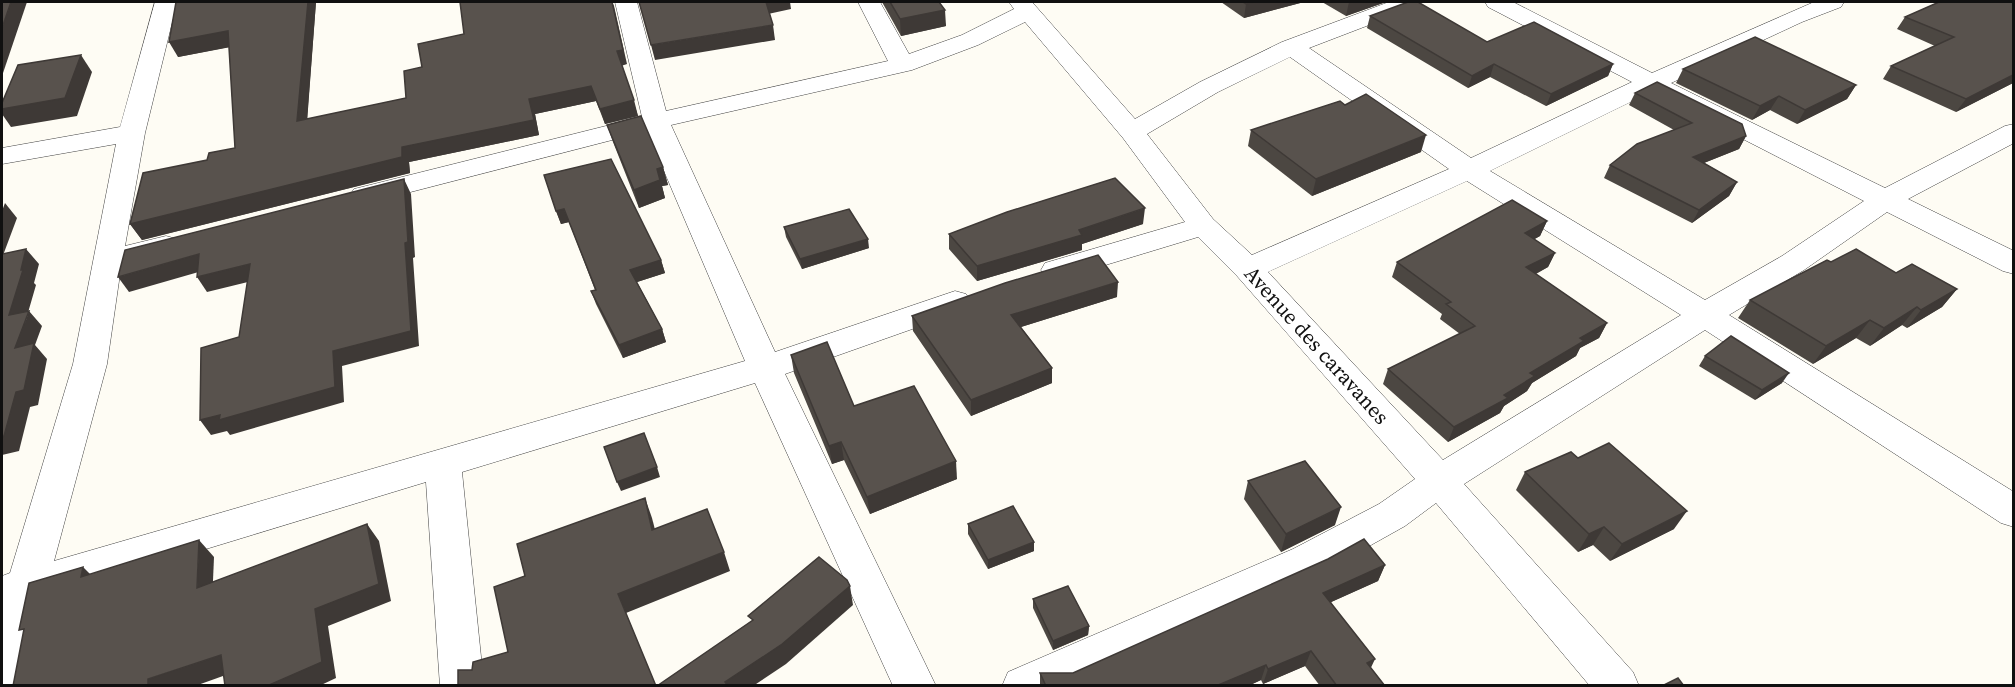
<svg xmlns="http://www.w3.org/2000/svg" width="2015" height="687" viewBox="0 0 2015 687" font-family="'Source Serif 4',serif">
	<rect width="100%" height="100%" fill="#fefcf4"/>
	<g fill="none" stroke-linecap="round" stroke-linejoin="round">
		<defs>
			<path id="street" d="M 155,2 L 177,2 L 145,133 L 125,246 L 166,236 L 177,239 L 181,246 L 177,253 L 121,267 L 107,364 L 54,561 L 745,361 L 647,131 L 364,204 L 354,201 L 350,195 L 354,189 L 642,117 L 615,2 L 637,2 L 666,111 L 888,61 L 858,2 L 880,2 L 909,54 L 962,35 L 1014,9 L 1009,2 L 1032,2 L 1135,119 L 1200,82 L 1282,42 L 1389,2 L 1419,2 L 1416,7 L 1309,48 L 1471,158 L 1632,82 L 1488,7 L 1485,2 L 1513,2 L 1652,73 L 1814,2 L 1844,2 L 1841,7 L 1802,22 L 1671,83 L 1885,188 L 2005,126 L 2014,124 L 2014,143 L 1908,199 L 2014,251 L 2014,274 L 2003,271 L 1887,212 L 1804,270 L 1729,315 L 2014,492 L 2014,527 L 2001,523 L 1705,330 L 1464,484 L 1633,672 L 1639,686 L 1590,686 L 1436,503 L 1405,526 L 1321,573 L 1071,686 L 1002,686 L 1008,672 L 1293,549 L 1379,504 L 1415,479 L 1237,276 L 1198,237 L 1056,280 L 1045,277 L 1041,270 L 1045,263 L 1185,222 L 1123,138 L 1025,22 L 978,45 L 912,70 L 671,125 L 775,352 L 955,291 L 966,294 L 971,302 L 966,310 L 785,374 L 936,686 L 893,686 L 755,383 L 462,472 L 484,686 L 440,686 L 426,482 L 45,598 L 29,686 L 2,686 L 2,576 L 10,573 L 73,364 L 116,144 L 2,164 L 2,148 L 120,127 ZM 1290,57 L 1449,169 L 1252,255 L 1213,219 L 1147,134 L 1218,92 ZM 1651,92 L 1864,201 L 1782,256 L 1705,300 L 1490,171 ZM 1467,181 L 1681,315 L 1443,460 L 1268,272 Z"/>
		</defs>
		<!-- street casing -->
		<use href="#street" stroke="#434343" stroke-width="1"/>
		<!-- street -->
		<use href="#street" fill="#fff" fill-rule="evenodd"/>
	</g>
	<!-- wall -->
	<g fill="#4c4742">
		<polygon points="176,2 316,2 307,119 406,98 627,64 622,65 638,116 605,124 596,101 535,114 539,135 409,162 410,173 142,240 130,224 207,160 235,148 229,47 178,57"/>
		<polygon points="882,2 939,2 946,26 901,36"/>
		<polygon points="1221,2 1304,2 1244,18"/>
		<polygon points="1322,2 1386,2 1346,16"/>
		<polygon points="1939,2 2013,83 1956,112 1883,79 1891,66 1935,46 1897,29 1905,17"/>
		<polygon points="1370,16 1487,42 1613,64 1608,76 1546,106 1490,77 1468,88 1367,28"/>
		<polygon points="1683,69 1856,85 1847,99 1797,124 1770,110 1752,120 1676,83"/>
		<polygon points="1635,93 1746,136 1739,149 1704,163 1737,182 1729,196 1692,223 1604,178 1610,165 1674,130 1629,105"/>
		<polygon points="607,125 663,167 668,185 662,186 665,198 639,208 613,142"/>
		<polygon points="1251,130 1421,152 1312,196 1248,146"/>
		<polygon points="556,211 661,260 665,273 637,282 662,329 666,342 623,358 596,304 591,291 595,290 569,222 561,224"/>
		<polygon points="1547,221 1540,236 1534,239 1555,253 1548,267 1536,274 1607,323 1599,338 1580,348 1576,356 1532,383 1527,391 1504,406 1500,413 1448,442 1383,384 1388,369 1460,334 1440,319 1442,314 1392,277 1397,262"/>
		<polygon points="1143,224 1082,244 1082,250 977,281 949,249 949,234"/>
		<polygon points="784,227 869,248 802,269 786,237"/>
		<polygon points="1831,262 1896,273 1957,289 1942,307 1907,328 1902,325 1870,346 1856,338 1813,364 1738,318 1750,300"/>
		<polygon points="1117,297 1021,327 1052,368 1052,383 971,416 913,331 912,316"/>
		<polygon points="791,355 854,406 957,479 870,514 844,460 832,464 794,373"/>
		<polygon points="1705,356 1782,383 1755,400 1699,366"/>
		<polygon points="1578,458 1674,529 1610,561 1593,545 1578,552 1516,490 1525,472"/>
		<polygon points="1248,481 1335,525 1281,552 1244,499"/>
		<polygon points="968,524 1034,551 988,569 968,534"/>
		<polygon points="1385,565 1378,581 1331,602 1371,668 1385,686 1320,686 1305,666 1263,684 1261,680 1248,686 1040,686 1040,673 1073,673"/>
		<polygon points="1033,599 1089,626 1088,635 1053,650 1033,608"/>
	</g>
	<!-- shaded-wall -->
	<g fill="#3e3936">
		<polygon points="11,2 27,2 2,76 2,28"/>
		<polygon points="308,2 316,2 306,136 297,121"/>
		<polygon points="612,2 614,6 627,64 621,66 617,51"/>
		<polygon points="766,2 790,2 791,9 768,14"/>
		<polygon points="1254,2 1304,2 1244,18 1246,4"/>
		<polygon points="1349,2 1386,2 1346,16"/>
		<polygon points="945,10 946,26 901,36 900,19"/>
		<polygon points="773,25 775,40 655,60 651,45"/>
		<polygon points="228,31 236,46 178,57 169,42"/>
		<polygon points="81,55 92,72 77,116 11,127 2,114 2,109"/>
		<polygon points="1494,64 1490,77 1468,88 1472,76"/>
		<polygon points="1613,64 1608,76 1546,106 1551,94"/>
		<polygon points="2013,75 2013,83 1956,112 1966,99"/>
		<polygon points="1856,85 1847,99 1797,124 1805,110"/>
		<polygon points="591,86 596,101 535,114 539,135 409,162 410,173 142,240 130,224 402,147 529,99"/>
		<polygon points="1779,96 1770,110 1752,120 1760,106"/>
		<polygon points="634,100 638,116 605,124 600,109"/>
		<polygon points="1426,135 1421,152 1312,196 1316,179"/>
		<polygon points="1746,136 1739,149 1686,170 1693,157"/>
		<polygon points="663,167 668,185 662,186 665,198 639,208 634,190 657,169"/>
		<polygon points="404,179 411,194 415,257 413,258 419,346 342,366 344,402 230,435 227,431 211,435 200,420 333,351 405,243"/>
		<polygon points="1737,182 1729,196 1692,223 1699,210"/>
		<polygon points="5,203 17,218 2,258 2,211"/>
		<polygon points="1145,208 1143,224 1082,244 1082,250 977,281 977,266 1079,230"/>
		<polygon points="564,209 569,222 561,224 556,211"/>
		<polygon points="1547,221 1540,236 1519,248 1525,233"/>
		<polygon points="868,239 869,248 802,269 800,259"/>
		<polygon points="26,249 39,264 34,283 36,285 25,323 29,311 42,326 35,345 47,359 38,405 30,407 19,451 2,455 2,437 15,348 9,315"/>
		<polygon points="1555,253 1548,267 1520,282 1526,267"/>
		<polygon points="199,254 209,269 129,292 118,277"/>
		<polygon points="661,260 665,273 634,283 630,270"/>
		<polygon points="250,264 260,279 207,292 197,277"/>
		<polygon points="1118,282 1117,297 1011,330 1011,315"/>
		<polygon points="1957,289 1942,307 1907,328 1921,310"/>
		<polygon points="1917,307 1902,325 1870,346 1884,328"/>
		<polygon points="1870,320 1856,338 1813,364 1826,346"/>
		<polygon points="1607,323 1599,338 1580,348 1576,356 1532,383 1527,391 1504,406 1500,413 1448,442 1454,427 1504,395 1530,373 1580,338"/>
		<polygon points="662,329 666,342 623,358 619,345"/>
		<polygon points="1052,368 1052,383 971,416 971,400"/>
		<polygon points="1789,373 1782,383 1755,400 1762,390"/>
		<polygon points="841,442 844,460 832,464 829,446"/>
		<polygon points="956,461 957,479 870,514 867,497"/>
		<polygon points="657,467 660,477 621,491 617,482"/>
		<polygon points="645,498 652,518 660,549 652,530"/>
		<polygon points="1341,507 1335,525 1281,552 1286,534"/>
		<polygon points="1687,511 1674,529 1610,561 1622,544"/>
		<polygon points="367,524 379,541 391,601 328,626 336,678 319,686 267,686"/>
		<polygon points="1604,527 1593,545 1578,552 1589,534"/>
		<polygon points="199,540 214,557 212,604 197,588"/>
		<polygon points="1034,542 1034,551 988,569 988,560"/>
		<polygon points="724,552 730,571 626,613 656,686 618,594"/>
		<polygon points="1385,565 1378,581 1318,608 1323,593"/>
		<polygon points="83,567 100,584 81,577"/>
		<polygon points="850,586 853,605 786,664 753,686 726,686 725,682"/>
		<polygon points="1089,626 1088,635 1053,650 1053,641"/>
		<polygon points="1311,651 1305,666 1263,684 1268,669"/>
		<polygon points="221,655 237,671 195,686 148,686 148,679"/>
		<polygon points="1375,659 1368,674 1367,663"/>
		<polygon points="1266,665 1261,680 1248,686 1216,686"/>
	</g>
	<!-- building -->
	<g fill="#58524d" stroke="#3e3936" stroke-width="1.5">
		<polygon points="2,2 11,2 2,28"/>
		<polygon points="176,2 308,2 297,121 406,98 404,71 422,67 418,44 464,34 460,2 612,2 623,50 617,51 634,100 600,109 591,86 529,99 534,120 402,147 402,157 130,224 143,173 207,160 209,153 235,148 228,31 169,42"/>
		<polygon points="639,2 766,2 773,25 651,45"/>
		<polygon points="890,2 939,2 945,10 900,19"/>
		<polygon points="1243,2 1254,2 1246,4"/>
		<polygon points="1408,2 1418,2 1487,42 1534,22 1613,64 1551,94 1494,64 1472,76 1370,16"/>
		<polygon points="1939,2 2013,2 2013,75 1966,99 1891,66 1954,37 1905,17"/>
		<polygon points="1755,37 1856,85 1805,110 1779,96 1760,106 1683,69"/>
		<polygon points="81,55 65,98 2,109 2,103 18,65"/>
		<polygon points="1657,82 1742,124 1746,136 1693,157 1737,182 1699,210 1610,165 1637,144 1692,123 1635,93"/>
		<polygon points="1366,94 1426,135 1316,179 1251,130 1340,101 1345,105"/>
		<polygon points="641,116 663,167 657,169 660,180 634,190 607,125"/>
		<polygon points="611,159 661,260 630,270 662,329 619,345 591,291 596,290 564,209 556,211 544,175"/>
		<polygon points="1115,178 1145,208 1079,230 1082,235 977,266 949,234 1007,212"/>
		<polygon points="404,179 408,242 405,243 411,331 333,351 335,387 219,420 220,415 200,420 201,348 239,337 250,264 197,277 199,254 118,277 125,250"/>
		<polygon points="1512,200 1547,221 1525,233 1555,253 1526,267 1607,323 1580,338 1584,341 1530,373 1535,376 1504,395 1508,398 1454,427 1388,369 1475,326 1446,304 1451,302 1397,262"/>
		<polygon points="849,209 868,239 800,259 784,227"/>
		<polygon points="26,249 21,270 23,270 9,315 29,311 15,348 34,343 24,390 16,392 4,436 2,437 2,254"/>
		<polygon points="1856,249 1896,273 1912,264 1957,289 1921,310 1917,307 1884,328 1870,320 1826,346 1750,300 1827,260 1831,262"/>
		<polygon points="1098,255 1118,282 1011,315 1052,368 971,400 912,316 1005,283"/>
		<polygon points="1731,336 1789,373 1762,390 1705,356"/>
		<polygon points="827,342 854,406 914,386 956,461 867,497 841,442 829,446 791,355"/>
		<polygon points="644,433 657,467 617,482 604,447"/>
		<polygon points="1609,443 1687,511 1622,544 1604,527 1589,534 1525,472 1571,452 1578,458"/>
		<polygon points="1305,461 1341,507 1286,534 1248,481"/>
		<polygon points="645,498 652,530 707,509 724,552 618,594 656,686 458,686 458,670 472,670 473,662 508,652 494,587 525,576 517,544"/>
		<polygon points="1013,506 1034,542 988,560 968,524"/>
		<polygon points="367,524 379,584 315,609 322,662 267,686 225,686 221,655 148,679 148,686 13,686 24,629 19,630 29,583 83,567 81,577 199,540 197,588"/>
		<polygon points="1364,539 1385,565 1323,593 1375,659 1367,663 1385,686 1337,686 1311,651 1268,669 1266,665 1216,686 1046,686 1040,673 1073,673 1328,559"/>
		<polygon points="819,557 847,580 850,586 781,645 725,682 728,686 657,686 753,620 748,616"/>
		<polygon points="1068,586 1089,626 1053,641 1033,599"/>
		<polygon points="1678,678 1684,686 1662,686"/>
	</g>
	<g text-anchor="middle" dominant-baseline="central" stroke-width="6" stroke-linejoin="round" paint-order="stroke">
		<!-- street labels -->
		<g font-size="21" fill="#101010" stroke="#fff">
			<text transform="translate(1317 345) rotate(48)">Avenue des caravanes</text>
		</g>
	</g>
	<!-- border -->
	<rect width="2015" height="687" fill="none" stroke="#101010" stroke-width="6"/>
</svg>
